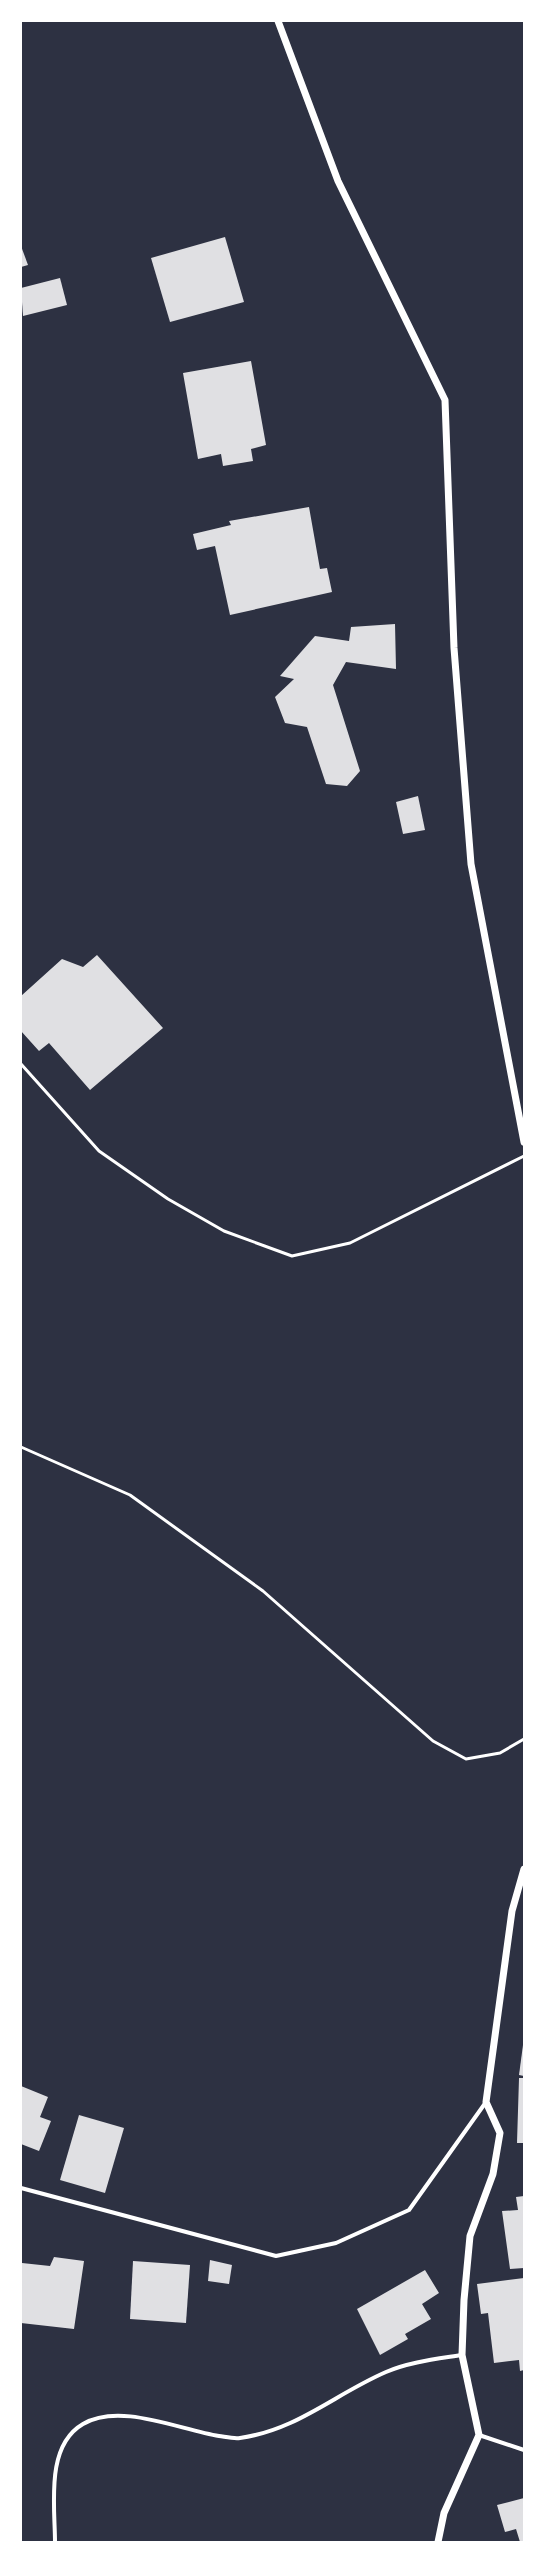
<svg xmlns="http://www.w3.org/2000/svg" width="545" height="2563" viewBox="0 0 545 2563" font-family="Commissioner,sans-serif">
	<rect width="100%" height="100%" fill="#2d3142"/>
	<!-- building -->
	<g fill="#e0e0e3">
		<polygon points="225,237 244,302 170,322 151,258"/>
		<polygon points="21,246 28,265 21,267"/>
		<polygon points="60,278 67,305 23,316 21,288"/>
		<polygon points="251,361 266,445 251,449 253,461 223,466 221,454 198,459 183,373"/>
		<polygon points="309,507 320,569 327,568 332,592 230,615 215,546 197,550 193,534 231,525 229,521"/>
		<polygon points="395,624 396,669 346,662 333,685 360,771 347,786 326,784 307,727 285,723 275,697 294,679 280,676 315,636 349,641 351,627"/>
		<polygon points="418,796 425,830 403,834 396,802"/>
		<polygon points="97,955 163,1028 90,1090 49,1043 39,1051 21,1031 21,996 62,959 83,967"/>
		<polygon points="523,2045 524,2045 524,2076 519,2075"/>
		<polygon points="519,2078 524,2078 524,2143 517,2143"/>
		<polygon points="21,2086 48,2097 40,2117 51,2121 39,2151 21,2144"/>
		<polygon points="79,2115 124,2128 105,2193 60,2180"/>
		<polygon points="524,2196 524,2268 510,2269 502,2211 518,2210 516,2197"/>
		<polygon points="54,2257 84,2261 74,2329 21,2323 22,2263 50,2266"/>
		<polygon points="210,2260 232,2265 229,2284 208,2281"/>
		<polygon points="133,2261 190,2265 186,2323 130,2319"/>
		<polygon points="425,2270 439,2293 422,2304 431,2319 405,2334 408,2339 380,2355 357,2309"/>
		<polygon points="524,2278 524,2370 520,2371 519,2360 494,2363 488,2313 481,2314 477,2284"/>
		<polygon points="524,2498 524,2542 520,2542 516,2529 505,2532 497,2505"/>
	</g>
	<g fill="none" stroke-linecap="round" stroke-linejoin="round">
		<!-- service -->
		<g stroke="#fff" stroke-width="3">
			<polyline points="21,1064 99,1151 168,1199 224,1231 292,1256 350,1243 524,1156"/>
			<polyline points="21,1447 130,1495 263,1591 433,1741 466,1759 500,1753 524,1739"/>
		</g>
		<!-- minor -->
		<g stroke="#fff" stroke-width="4">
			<polyline points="21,2188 276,2256 336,2243 409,2210 486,2102"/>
			<polyline points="479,2435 524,2450"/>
			<path d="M 55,2542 C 55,2506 45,2446 83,2424 C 120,2402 180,2430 219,2436 C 226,2437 234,2439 240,2438 C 297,2430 335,2394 386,2372 C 409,2362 437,2359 462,2355"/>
		</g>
		<!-- tertiary -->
		<g stroke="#fff" stroke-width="7">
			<polyline points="278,21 338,181 445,400 454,648 471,864 524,1142"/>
			<polyline points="438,2542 444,2513 479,2435 462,2355 464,2300 470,2236 493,2174 500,2133 486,2102 512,1911 524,1869"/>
		</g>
	</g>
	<!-- border -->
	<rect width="545" height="2563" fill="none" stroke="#ffffff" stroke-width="44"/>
</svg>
